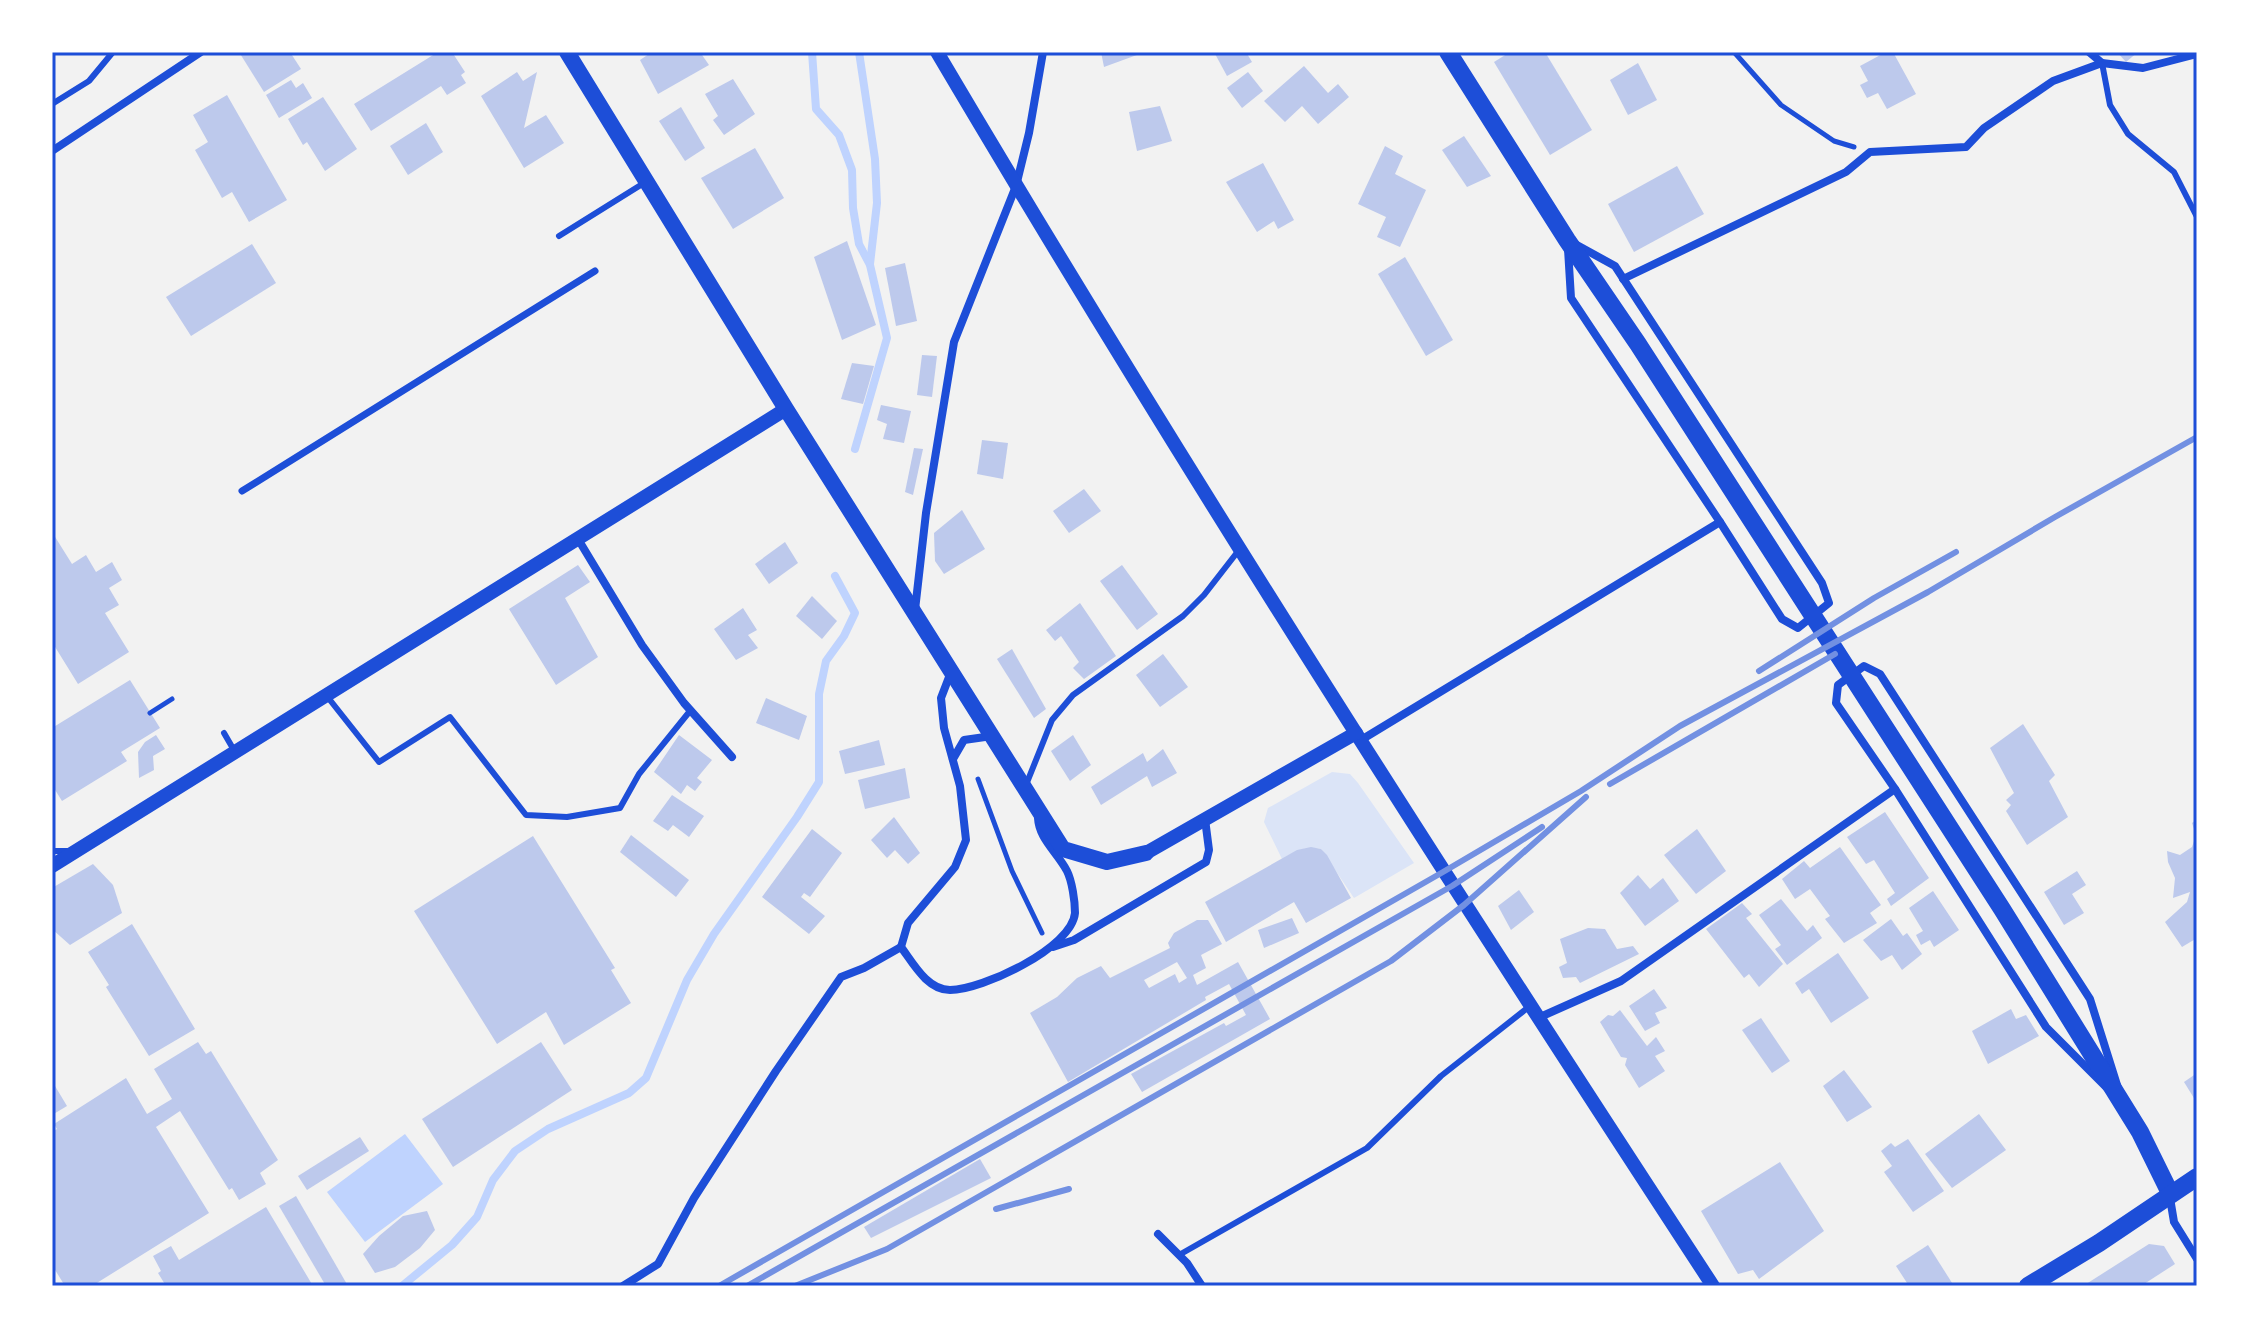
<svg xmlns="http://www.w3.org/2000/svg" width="2249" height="1338" viewBox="0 0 2249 1338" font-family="'Asap Condensed',sans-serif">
	<rect width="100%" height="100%" fill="#f2f2f2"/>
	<!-- green -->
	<path fill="#dbe4f7" d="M 1332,772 L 1350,774 L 1358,783 L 1414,863 L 1354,898 L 1321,849 C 1306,846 1295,851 1282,859 L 1264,822 L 1268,808 Z"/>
	<!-- water -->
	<polygon fill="#bfd3fe" points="405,1134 443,1184 365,1242 327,1192"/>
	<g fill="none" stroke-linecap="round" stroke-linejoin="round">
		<!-- stream -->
		<g stroke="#bfd3fe" stroke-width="8">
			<polyline points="812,52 816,109 839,135 852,170 853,208 859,244 870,265 887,338 855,449"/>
			<polyline points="859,52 875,159 877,203 870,264"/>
			<polyline points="402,1286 452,1245 477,1217 493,1180 515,1151 548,1129 629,1093 646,1078 687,980 714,934 797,817 819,782 819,694 826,661 844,636 855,613 835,576"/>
		</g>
	</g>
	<!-- building -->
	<g fill="#bdc9ec" fill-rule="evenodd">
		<polygon points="239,52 290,52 301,69 264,92"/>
		<polygon points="438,52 452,52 465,72 461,75 466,83 447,95 441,86 371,131 354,104"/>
		<polygon points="652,52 700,52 709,65 658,94 640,60"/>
		<polygon points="1101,52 1145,52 1104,67"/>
		<polygon points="1214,52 1246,52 1252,62 1227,76"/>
		<polygon points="1510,52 1545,52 1592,130 1550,155 1494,62"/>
		<polygon points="1886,52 1893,52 1916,94 1887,109 1878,93 1867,98 1860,85 1868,81 1860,66"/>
		<polygon points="2117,52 2138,52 2126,62"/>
		<polygon points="1638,63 1657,100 1628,115 1610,80"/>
		<polygon points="1304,66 1328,93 1338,84 1349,97 1318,124 1302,106 1285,122 1264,101"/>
		<polygon points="517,72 523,81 537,72 524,128 546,115 564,143 524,168 481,96"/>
		<polygon points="1248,72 1263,91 1242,108 1227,88"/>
		<polygon points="733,79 755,114 724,135 713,120 718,116 705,94"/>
		<polygon points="291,80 296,88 303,83 312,98 279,118 266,95"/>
		<polygon points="227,95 287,200 249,222 232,192 222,198 195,150 208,142 193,115"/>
		<polygon points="323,97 357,149 325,171 307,142 303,145 288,119"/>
		<polygon points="1160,106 1172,141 1137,151 1129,112"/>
		<polygon points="681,107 705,148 685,161 659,121"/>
		<polygon points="426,123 443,152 408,175 390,146"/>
		<polygon points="1464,136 1491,176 1467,187 1442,150"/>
		<polygon points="1385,146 1403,156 1395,174 1426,190 1400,247 1377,237 1386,217 1358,204"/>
		<polygon points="755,148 784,198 733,229 701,178"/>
		<polygon points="1263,163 1294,220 1278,229 1274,221 1257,232 1226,182"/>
		<polygon points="1677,166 1704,214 1634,252 1608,204"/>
		<polygon points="847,241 876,325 842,340 814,257"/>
		<polygon points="252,244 276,283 191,336 166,297"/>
		<polygon points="1405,257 1453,340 1426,356 1378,274"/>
		<polygon points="905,263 917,321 896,326 885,268"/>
		<polygon points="922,355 937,356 932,397 917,395"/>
		<polygon points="852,363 874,366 863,404 841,399"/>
		<polygon points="881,405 911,411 904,443 883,439 887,424 877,420"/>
		<polygon points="982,440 1008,443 1003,479 977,474"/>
		<polygon points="914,448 923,449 913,495 905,492"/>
		<polygon points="1084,489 1101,511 1069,533 1053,511"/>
		<polygon points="962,510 985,549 944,574 935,561 934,533"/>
		<polygon points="52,532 72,564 86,555 96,572 112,562 122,580 109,588 119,605 105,613 129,652 78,684 52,642"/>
		<polygon points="785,542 798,563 769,584 755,564"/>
		<polygon points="578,565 590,582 565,598 598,657 556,685 509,609"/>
		<polygon points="1122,565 1158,614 1137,630 1100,581"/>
		<polygon points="812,596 837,621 822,639 796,616"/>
		<polygon points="1080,603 1116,656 1084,679 1073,668 1079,662 1061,636 1055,641 1046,630"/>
		<polygon points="743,608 757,630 748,635 758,648 736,660 714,629"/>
		<polygon points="1012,649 1046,709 1034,718 997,659"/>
		<polygon points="1163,654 1188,687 1160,707 1136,675"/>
		<polygon points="130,680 160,728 121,752 127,761 62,801 52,785 52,728"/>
		<polygon points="766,698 807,716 799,740 756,723"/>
		<polygon points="2023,724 2055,775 2049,781 2068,817 2027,845 2006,811 2011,805 2006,800 2014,793 1990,748"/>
		<polygon points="156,735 165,749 153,756 154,770 139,778 138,752 145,742"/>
		<polygon points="679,735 712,760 697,778 702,782 695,791 687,785 681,794 654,772"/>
		<polygon points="1073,735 1091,765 1070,781 1051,751"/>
		<polygon points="879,740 885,765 845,774 839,751"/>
		<polygon points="1163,749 1177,773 1152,787 1147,776 1101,805 1091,787 1143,753 1147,762"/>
		<polygon points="905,768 910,798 865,809 858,780"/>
		<polygon points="672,795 704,816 689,837 673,825 668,831 653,821"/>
		<polygon points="1885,812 1929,878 1891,906 1887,899 1895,893 1874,860 1866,864 1847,837"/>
		<polygon points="894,817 920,853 908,864 895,850 887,858 871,840"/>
		<polygon points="2197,819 2197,938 2182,947 2165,922 2187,902 2190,892 2173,898 2175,878 2168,862 2167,851 2180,855 2192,847 2196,835 2192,823"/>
		<polygon points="812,829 842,853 810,897 804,893 801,897 825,916 809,934 762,897"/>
		<polygon points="1697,829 1726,871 1696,894 1664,855"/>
		<polygon points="631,835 689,880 676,897 620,852"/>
		<polygon points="533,836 615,968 611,970 631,1003 564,1045 546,1012 497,1044 414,911"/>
		<polygon points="1311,847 1321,849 1327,855 1351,898 1306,923 1294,902 1226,942 1205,902 1297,850"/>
		<polygon points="1840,847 1881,905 1870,913 1877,923 1844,943 1825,919 1830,916 1810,889 1795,899 1782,879 1804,861 1810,868"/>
		<polygon points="93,864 113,885 122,913 70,945 52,929 52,888"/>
		<polygon points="2077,871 2086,885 2072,894 2084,913 2064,925 2044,892"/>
		<polygon points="1638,875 1650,889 1663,878 1679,901 1645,926 1620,893"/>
		<polygon points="1519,890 1534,912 1511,930 1498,906"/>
		<polygon points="1933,891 1959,930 1934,947 1930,940 1921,945 1916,935 1923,931 1909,908"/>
		<polygon points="1781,899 1807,931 1813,925 1822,938 1787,965 1775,949 1781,945 1759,915"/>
		<polygon points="1742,903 1752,914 1746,918 1783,964 1759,987 1749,974 1744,978 1706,929"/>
		<polygon points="1292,918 1299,933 1264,948 1258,930"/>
		<polygon points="1891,919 1903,936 1907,933 1922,954 1902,970 1892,955 1881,961 1863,940"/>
		<path d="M 1197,920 L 1208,920 L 1222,944 L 1201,955 L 1206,968 L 1193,975 L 1197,985 L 1238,962 L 1270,1019 L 1142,1092 L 1131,1074 L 1224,1023 L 1226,1026 L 1246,1015 L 1229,984 L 1205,997 L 1206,1000 L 1068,1082 L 1030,1013 L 1057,997 L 1077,978 L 1101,966 L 1110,978 L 1170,948 L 1168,943 L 1174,933 ZM 1177,962 L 1187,978 L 1179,983 L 1175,974 L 1149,988 L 1144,980 Z"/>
		<polygon points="132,924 195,1029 149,1056 106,987 109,985 88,952"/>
		<polygon points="1588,928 1605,929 1617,949 1633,946 1639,954 1580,983 1576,977 1563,978 1559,967 1567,963 1560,939"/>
		<polygon points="1838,953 1869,998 1831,1023 1809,989 1802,994 1795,983"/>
		<polygon points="1654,989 1667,1008 1655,1013 1660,1023 1645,1031 1629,1006"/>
		<polygon points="2011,1009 2016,1019 2026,1015 2039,1036 1988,1064 1972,1031"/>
		<polygon points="1620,1010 1647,1046 1656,1037 1665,1051 1655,1056 1665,1071 1639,1088 1625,1065 1627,1058 1621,1057 1600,1022 1608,1015 1613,1016"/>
		<polygon points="1761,1018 1790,1061 1772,1073 1742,1030"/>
		<polygon points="198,1042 206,1054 211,1051 278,1160 260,1173 266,1184 239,1200 232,1188 229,1190 180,1111 156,1127 209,1213 92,1286 65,1286 52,1265 52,1132 57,1129 54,1124 126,1078 147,1114 172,1099 154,1069"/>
		<polygon points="541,1042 572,1090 453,1167 422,1119"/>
		<polygon points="1844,1070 1872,1107 1847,1122 1823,1086"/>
		<polygon points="2197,1073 2197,1103 2184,1082"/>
		<polygon points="52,1081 67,1106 52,1115"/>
		<polygon points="1979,1114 2006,1150 1952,1188 1925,1154"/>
		<polygon points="360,1137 369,1151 307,1190 298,1176"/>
		<polygon points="1908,1139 1944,1191 1913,1212 1884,1172 1892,1166 1881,1151 1891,1143 1895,1147"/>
		<polygon points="980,1159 991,1178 871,1238 864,1227"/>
		<polygon points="1780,1162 1824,1231 1759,1279 1753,1270 1738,1274 1701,1211"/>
		<polygon points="296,1196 348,1286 326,1286 279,1206"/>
		<polygon points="266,1207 313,1286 166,1286 158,1273 161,1271 153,1256 171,1246 179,1260"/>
		<polygon points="427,1211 435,1230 420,1248 395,1267 375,1273 363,1254 379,1236 403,1216"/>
		<polygon points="2149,1244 2164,1246 2175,1264 2141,1286 2083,1286"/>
		<polygon points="1928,1245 1954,1286 1909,1286 1896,1266"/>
	</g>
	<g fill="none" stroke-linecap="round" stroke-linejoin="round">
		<!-- path -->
		<g stroke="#1d4ed8" stroke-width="5">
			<polyline points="1734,52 1781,105 1834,141 1854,147"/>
			<polyline points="150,713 172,699"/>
			<polyline points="978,779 1012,871 1042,933"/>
		</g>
		<!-- service -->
		<g stroke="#1d4ed8" stroke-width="6">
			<polyline points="2102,63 2110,105 2128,134 2174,172 2197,217"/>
			<polyline points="52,104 89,81 113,52"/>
			<polyline points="559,236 644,183"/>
			<polyline points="326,695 379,762 450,717 526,815 567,817 620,808 639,774 690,711"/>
			<polyline points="224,733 235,752"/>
			<polyline points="1026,785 1052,720 1073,695 1183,616 1204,595 1239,550"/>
			<polyline points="52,851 68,851"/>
			<polyline points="1179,1255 1367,1148 1441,1076 1530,1006"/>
		</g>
		<!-- pedestrian -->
		<polyline stroke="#1d4ed8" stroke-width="7" points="242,491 595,271"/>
		<!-- minor -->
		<g stroke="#1d4ed8" stroke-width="8">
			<polyline points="2089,52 2102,63"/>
			<polyline points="52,151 201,52"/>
			<polyline points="1575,244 1615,266 1822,583 1829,603 1798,628 1782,619 1720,522"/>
			<polyline points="1623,279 1846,172 1870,152 1966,147 1984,128 2053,81 2102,63 2143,68 2197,54"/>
			<polyline points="578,539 642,645 684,703 732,757"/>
			<polyline points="915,610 926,513 954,342 1016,186 1029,133 1043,52"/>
			<polygon points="1864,666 1880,674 2090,999 2123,1104 2046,1027 1895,789 1836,703 1838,685"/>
			<path d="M 951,672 L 941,698 L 944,728 L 960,786 L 966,840 L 955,867 L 908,923 L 901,947 C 913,963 927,990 950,990 C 982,990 1072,948 1075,913 C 1075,901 1072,881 1067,871 C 1057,852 1039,839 1038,818"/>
			<polyline points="1361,740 1720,522 1571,298 1568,249"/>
			<polyline points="953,759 964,740 992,736"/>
			<polyline points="1053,947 1074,940 1206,862 1209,850 1205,819"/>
			<polyline points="1538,1018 1621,981 1895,789"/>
			<polyline points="2170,1198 2174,1222 2197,1259"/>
			<polyline points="1158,1234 1187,1263 1202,1286"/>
			<polyline points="623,1286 658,1264 694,1198 776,1071 841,977 864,968 901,947"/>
		</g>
		<!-- tertiary -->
		<g stroke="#1d4ed8" stroke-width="14">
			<path d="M 937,52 C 1184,470 1447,879 1713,1286"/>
			<polyline points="1146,853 1356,733"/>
			<polyline points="52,866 786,409"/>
		</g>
		<!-- secondary -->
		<polyline stroke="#1d4ed8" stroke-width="16" points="567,52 786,409 1063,849 1107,862 1146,853"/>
		<!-- primary -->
		<g stroke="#1d4ed8" stroke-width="18">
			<polyline points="1448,52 1567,240 1638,344 2002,909 2140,1132 2170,1193"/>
			<polyline points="2028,1286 2099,1243 2197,1177"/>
		</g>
		<!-- rail -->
		<g stroke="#7290e2" stroke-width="6">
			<polyline points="1759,671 1874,598 1956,552"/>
			<polyline points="1610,784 1835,654"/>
			<polyline points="996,1209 1069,1189"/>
			<polyline points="719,1286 1443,872 1581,791 1680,726 1928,592 2055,517 2197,437"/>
			<polyline points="747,1286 1452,886 1542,827"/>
			<polyline points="795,1286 887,1249 1391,961 1464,905 1586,797"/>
		</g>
	</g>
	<!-- border -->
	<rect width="2249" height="1338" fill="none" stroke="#ffffff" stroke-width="108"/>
	<rect x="54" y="54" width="2141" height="1230" fill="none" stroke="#1d4ed8" stroke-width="3"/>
</svg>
